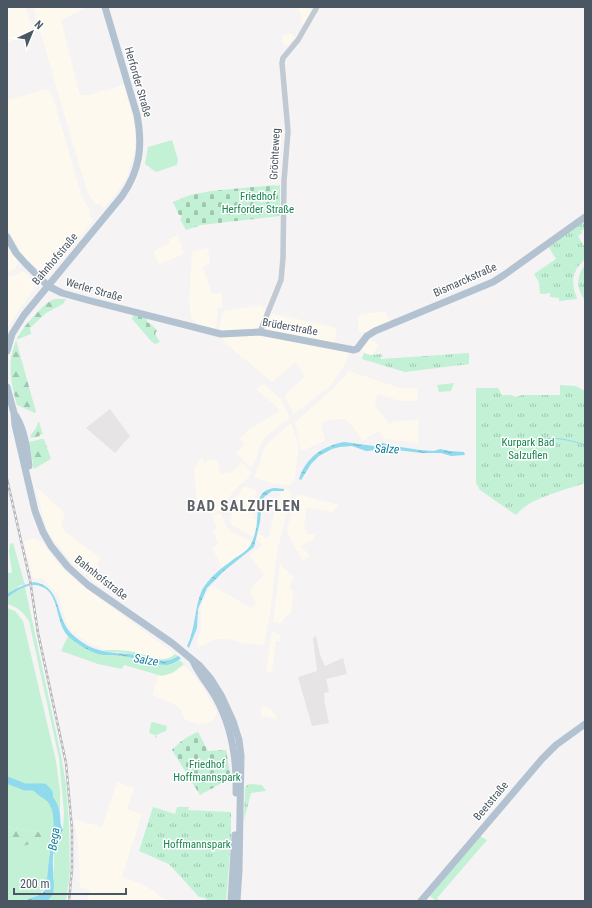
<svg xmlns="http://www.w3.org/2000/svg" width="592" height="908" viewBox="0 0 592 908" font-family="'Roboto Condensed',sans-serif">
	<defs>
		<pattern id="forest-firs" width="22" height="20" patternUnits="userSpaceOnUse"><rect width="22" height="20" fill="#c3f1d5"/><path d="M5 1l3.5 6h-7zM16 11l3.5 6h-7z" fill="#a0c6b0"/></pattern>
		<pattern id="cemetery-stones" width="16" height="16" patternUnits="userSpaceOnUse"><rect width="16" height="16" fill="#c3f1d5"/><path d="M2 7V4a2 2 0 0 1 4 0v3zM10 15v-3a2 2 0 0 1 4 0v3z" fill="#a0c6b0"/></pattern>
		<pattern id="park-tufts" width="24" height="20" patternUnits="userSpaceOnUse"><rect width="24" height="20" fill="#c3f1d5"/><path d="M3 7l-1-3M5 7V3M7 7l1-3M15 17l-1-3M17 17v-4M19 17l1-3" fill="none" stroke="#a0c6b0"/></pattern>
		<pattern id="water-ripples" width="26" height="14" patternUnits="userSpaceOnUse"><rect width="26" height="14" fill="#90daee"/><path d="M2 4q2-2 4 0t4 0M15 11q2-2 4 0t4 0" fill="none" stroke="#78b4c4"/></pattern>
	</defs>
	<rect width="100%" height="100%" fill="#f5f3f3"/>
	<!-- commercial -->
	<g fill="#fdf9ef">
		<polygon points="7,7 26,7 34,34 7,42"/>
		<polygon points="33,7 89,7 61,20 80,95 89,95 104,90 106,91 124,84 135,125 136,136 134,155 125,181 118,191 104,208 100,204 96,204 93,201 87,192"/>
		<polygon points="298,7 306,7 312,10 303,25 300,22 302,20"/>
		<polygon points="290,33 295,37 289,45 284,45 281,36"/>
		<polygon points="43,90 48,90 52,94 82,197 89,209 90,215 89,216 94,220 62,257 53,266 47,270 43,270 37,268 24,257 7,228 7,100"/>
		<polygon points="178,235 184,254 159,264 153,251 170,243 168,239"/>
		<polygon points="7,242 18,263 15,269 7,272"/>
		<polygon points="208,248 210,263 203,267 212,294 221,293 223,307 218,308 216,331 200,327 191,318 189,301 192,252 193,251"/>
		<polygon points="20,272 24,272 28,275 34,283 35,288 17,313 7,330 7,276 12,276"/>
		<polygon points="260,305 271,313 337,328 333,348 350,352 343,368 329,387 294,414 285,397 286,394 304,377 302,370 295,362 272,382 224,342 219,330 222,313 224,311"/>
		<polygon points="385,311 391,323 368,332 359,332 358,315"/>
		<polygon points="370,339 379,345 372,355 370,355 363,352 363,348"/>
		<polygon points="349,371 400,388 417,388 418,401 400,401 377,394 375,406 389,424 395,421 419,420 418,443 384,439 379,431 362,441 355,429 345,419 327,420 321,423 325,441 301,451 295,422 332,390"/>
		<polygon points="264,384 281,399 290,418 267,435 260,446 255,462 250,467 236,453 244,445 240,438 250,429 279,411 274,403 271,402 256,389"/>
		<polygon points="291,423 298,443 298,453 295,478 291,485 277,484 254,478 264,449 268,443"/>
		<polygon points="202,457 205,463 209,459 218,461 220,474 232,472 242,462 251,472 249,477 235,490 225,502 223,509 211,515 208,506 197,505 194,469"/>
		<polygon points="245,486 257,490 253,503 252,513 254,514 254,518 257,520 253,537 232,525 230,521 236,498 242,488"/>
		<polygon points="36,487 65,513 61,525 65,532 101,558 95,569 106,579 101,587 74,565 55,542 47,529 42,514"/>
		<polygon points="284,489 292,492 277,552 271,608 264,645 243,643 226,639 215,639 198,648 197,640 201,628 201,605 210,588 214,586 252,609 256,603 250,593 252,588 264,574 249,555 260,547 262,544 257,540 258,533 268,539 274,514 278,511 280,502 278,501 281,491 284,491"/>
		<polygon points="297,494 339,505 333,512 307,508 304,528 306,529 306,534 314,534 315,537 311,541 301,546 311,556 303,560 291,541 287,530"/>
		<polygon points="219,513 221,514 226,525 230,531 252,542 248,549 222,568 212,548 218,544 213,531 217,529 212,516"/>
		<polygon points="35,538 43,543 60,566 76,581 175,654 170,658 161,659 126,651 105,650 89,643 72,632 66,622 59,596 42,578 33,578 24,541"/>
		<polygon points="280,564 294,577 289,587 293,591 291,613 285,617 281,623 273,622"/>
		<polygon points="272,630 281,636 280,641 276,641 272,672 266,672"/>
		<polygon points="184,665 201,684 217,712 216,716 211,722 198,724 184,719 182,712 176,705 152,695 158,676 174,673"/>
		<polygon points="262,706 269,708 276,716 276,720 269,717 261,716"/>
		<polygon points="117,782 134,788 127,809 142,814 122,877 145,885 167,901 86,901 90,890 80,887 78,844 74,819 102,827"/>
	</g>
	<!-- education -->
	<g fill="#e6e4e5">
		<polygon points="110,409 130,436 115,453 86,428"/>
		<polygon points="316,636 320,655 325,666 343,658 347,674 326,679 329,692 324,693 325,699 324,700 329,723 312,726 298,677 317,671 313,638"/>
	</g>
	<!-- green -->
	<g fill="#c3f1d5">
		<polygon points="172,140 178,160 177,165 156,172 145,164 148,147"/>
		<polygon points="454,383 451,391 439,392 437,385"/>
		<polygon points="13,543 25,585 21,585 7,594 7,566 8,573 12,573 9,551 10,544"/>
		<path d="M 25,587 L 62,760 L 66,785 L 69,824 L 70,872 L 66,901 L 38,901 L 46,895 L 54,878 L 54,850 L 63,830 L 64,812 L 59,758 L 29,621 C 23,612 18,607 7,604 L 7,598 L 17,591 Z"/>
		<path d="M 7,608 L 15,611 L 23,621 L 56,761 L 60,792 L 60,823 L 58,829 L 51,841 L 46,888 C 36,900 22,901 7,901 L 7,852 L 38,841 L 37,836 L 44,833 L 7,827 Z"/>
		<polygon points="68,636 98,654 122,656 162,665 175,663 179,660 184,664 172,673 162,676 124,665 122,669 98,664 61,651"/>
		<path d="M 105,650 C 114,650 124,650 134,652 C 148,654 162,666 175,654 L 178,656 C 163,667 145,656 129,654 C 121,652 112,652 104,652 Z"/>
		<polygon points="152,722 167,726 166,731 156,735 157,737 155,738 155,735 149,733 151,723"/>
		<polygon points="480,836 487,840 437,898 439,901 436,901 430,896"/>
	</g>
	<!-- forest -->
	<g fill="url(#forest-firs)">
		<path d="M 55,299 L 66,299 L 63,304 L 46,313 L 30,328 L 31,334 L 16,340 L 36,412 L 35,413 L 17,405 C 7,369 6,344 34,316 C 41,309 46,302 55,299 Z"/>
		<polygon points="38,422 39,422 43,434 39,435 40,436 31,438 30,436 36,428"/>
		<polygon points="41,439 44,439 51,459 34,469 29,442"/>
		<polygon points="7,827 44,833 48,837 44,839 37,837 38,841 7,852"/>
	</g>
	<!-- cemetery -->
	<g fill="url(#cemetery-stones)">
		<polygon points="275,185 275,186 280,185 280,216 201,225 186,230 180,219 182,217 181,215 179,215 173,202 190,195 211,191"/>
		<polygon points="133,315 147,318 147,322 152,325 157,330 155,334 160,342 155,344 152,342 132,319"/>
		<path d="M 198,732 L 208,751 L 226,750 L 231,778 L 200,795 L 172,750 C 180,742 187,736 198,732 Z"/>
	</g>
	<!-- park -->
	<g fill="url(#park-tufts)">
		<path d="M 585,221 L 585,229 L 581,231 L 582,233 L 578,236 L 585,248 L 585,259 C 576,267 571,277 574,289 C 575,293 576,295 577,299 L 559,301 L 559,298 L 550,297 L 550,293 L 540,294 L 539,282 L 534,274 L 556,259 L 548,246 Z"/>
		<path d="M 585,265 L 585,300 C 576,290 576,276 585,265 Z"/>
		<polygon points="364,353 370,355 382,354 383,357 381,357 381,359 469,353 469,364 405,372 362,359"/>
		<path d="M 560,385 L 576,386 L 585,391 L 585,483 C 563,491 531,497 516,515 L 480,490 L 476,483 L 476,388 L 498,388 L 502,395 L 511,395 L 516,397 L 522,395 L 560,395 Z"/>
		<polygon points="250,784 262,785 266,791 251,793 244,820 245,789 246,786"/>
		<polygon points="153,807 175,814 177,807 189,807 188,810 231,812 231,842 226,901 208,901 205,898 199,897 169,864 139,851"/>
	</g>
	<!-- water -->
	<g fill="url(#water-ripples)">
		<path d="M 344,442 L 374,446 L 383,443 L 394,446 L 420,450 L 434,451 L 440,449 L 450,451 L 464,452 L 465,455 L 451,456 L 441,453 L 422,453 L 388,449 L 366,451 L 352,446 L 340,447 L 332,449 L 319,456 L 311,464 L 301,480 L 299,479 C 306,457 323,446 344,442 Z"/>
		<path d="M 275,488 L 284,489 L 284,491 L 272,491 L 264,497 L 262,501 L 260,522 L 254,547 L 224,571 L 207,588 L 198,609 L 197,628 L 189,648 L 187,646 C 196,628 194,608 202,590 C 208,579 220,569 230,562 C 237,556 249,551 252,542 C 255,535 257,527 257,521 C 259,506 255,490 275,488 Z"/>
		<path d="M 34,582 C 64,587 54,620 74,636 C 82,643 92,649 103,651 C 114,654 126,653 137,655 C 151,659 165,665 178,656 L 181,658 C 177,662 172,664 167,665 C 152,665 137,658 122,656 C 114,655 106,656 98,654 C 88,651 74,642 67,635 C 55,621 60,592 40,586 C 29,582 15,592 7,598 L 7,594 C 16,588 24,585 34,582 Z"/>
		<path d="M 60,823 L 63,830 C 60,836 55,843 54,850 C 49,875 63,881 38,901 L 23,901 L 42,894 L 46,888 L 51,841 L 58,829 Z"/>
	</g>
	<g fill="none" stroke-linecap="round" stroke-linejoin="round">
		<!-- stream -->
		<path stroke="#90daee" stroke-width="1" d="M 518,447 C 524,445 531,441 538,440 C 554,436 570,440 585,445"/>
		<!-- river -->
		<g stroke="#90daee" stroke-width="7">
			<path d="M 7,780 L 25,787 L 35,787 C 39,792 45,795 50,799 C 58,808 59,829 54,840"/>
			<path d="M 35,787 L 44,787 C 48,791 51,793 49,798"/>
			<path d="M 41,901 C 51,894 51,892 50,880"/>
		</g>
		<!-- minor -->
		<polyline stroke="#c1cad2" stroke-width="5.5" points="260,332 281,280 283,258 284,181 288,131 282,63 283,58 298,40 317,7"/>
		<!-- major -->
		<g stroke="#b3c2d1" stroke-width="7">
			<polyline points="7,237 16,253 26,264 48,286 62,293 91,301 221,334 260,332 354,350 357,349 367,336 375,331 493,282 504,275 585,217"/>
			<path d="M 7,351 L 12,334 L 24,315 L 122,196 C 140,170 143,146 137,115 L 105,7"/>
			<polyline points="7,387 14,413 15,425 35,511 43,532 51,546 68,567 88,585 172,643 200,666 211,679 221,695 233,721 239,740 241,756 239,870 237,901"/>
			<path d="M 16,416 C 25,431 27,449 29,466"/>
			<path d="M 193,661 C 199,675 209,685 216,698 C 232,727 237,760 236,793"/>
			<polyline points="231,901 235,835"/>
			<polyline points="421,901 542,759 556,745 585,724"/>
		</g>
		<defs>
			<polyline id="rail" points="7,479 30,580 38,633 66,763 72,829 72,869 69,901"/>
		</defs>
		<!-- rail casing -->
		<use href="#rail" stroke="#b5b8bd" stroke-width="2.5"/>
		<!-- rail -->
		<use href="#rail" stroke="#fff" stroke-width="1" stroke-dasharray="3" stroke-linecap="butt"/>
	</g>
	<g text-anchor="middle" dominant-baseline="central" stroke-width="3" stroke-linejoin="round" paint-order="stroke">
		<!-- street labels -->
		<g font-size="11" fill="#4a5661" stroke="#fff">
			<text transform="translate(138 82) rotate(74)">Herforder Straße</text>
			<text transform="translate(275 154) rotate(-87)">Gröchteweg</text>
			<text transform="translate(55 259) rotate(-50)">Bahnhofstraße</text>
			<text transform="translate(465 280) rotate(-24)">Bismarckstraße</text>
			<text transform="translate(94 290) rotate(16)">Werler Straße</text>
			<text transform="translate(290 327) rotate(10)">Brüderstraße</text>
			<text transform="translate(101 578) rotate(38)">Bahnhofstraße</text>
			<text transform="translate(491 801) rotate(-50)">Beetstraße</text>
		</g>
		<!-- park labels -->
		<g font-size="11" fill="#17864f" stroke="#fff">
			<text x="258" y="196">Friedhof<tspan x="258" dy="13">Herforder Straße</tspan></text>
			<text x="528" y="442">Kurpark Bad<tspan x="528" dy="13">Salzuflen</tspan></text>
			<text x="207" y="764">Friedhof<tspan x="207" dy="13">Hoffmannspark</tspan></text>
			<text x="197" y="844">Hoffmannspark</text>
		</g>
		<!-- water labels -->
		<g font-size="12" font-style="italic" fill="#0c7c9b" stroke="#fff">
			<text transform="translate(387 449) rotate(2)">Salze</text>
			<text transform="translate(146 660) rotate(9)">Salze</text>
			<text transform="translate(54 839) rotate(-82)">Bega</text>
		</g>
		<!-- district labels -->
		<g font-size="15" font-weight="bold" letter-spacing="1" fill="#5f6368" stroke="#fff">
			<text x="244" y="506">BAD SALZUFLEN</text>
		</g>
	</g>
	<!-- border -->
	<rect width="592" height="908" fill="none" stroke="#4a5661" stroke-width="16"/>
	<!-- north arrow -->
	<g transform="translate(32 32) rotate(44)" stroke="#ffffff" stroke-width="3" paint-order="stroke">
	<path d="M0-3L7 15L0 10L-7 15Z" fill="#4a5661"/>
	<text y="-6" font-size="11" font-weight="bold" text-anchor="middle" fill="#4a5661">N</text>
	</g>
	<!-- scale -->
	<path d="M14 888v6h112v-6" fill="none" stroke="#4a5661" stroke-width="2"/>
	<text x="20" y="888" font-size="12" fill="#4a5661" stroke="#ffffff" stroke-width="3" paint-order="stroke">200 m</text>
</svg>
